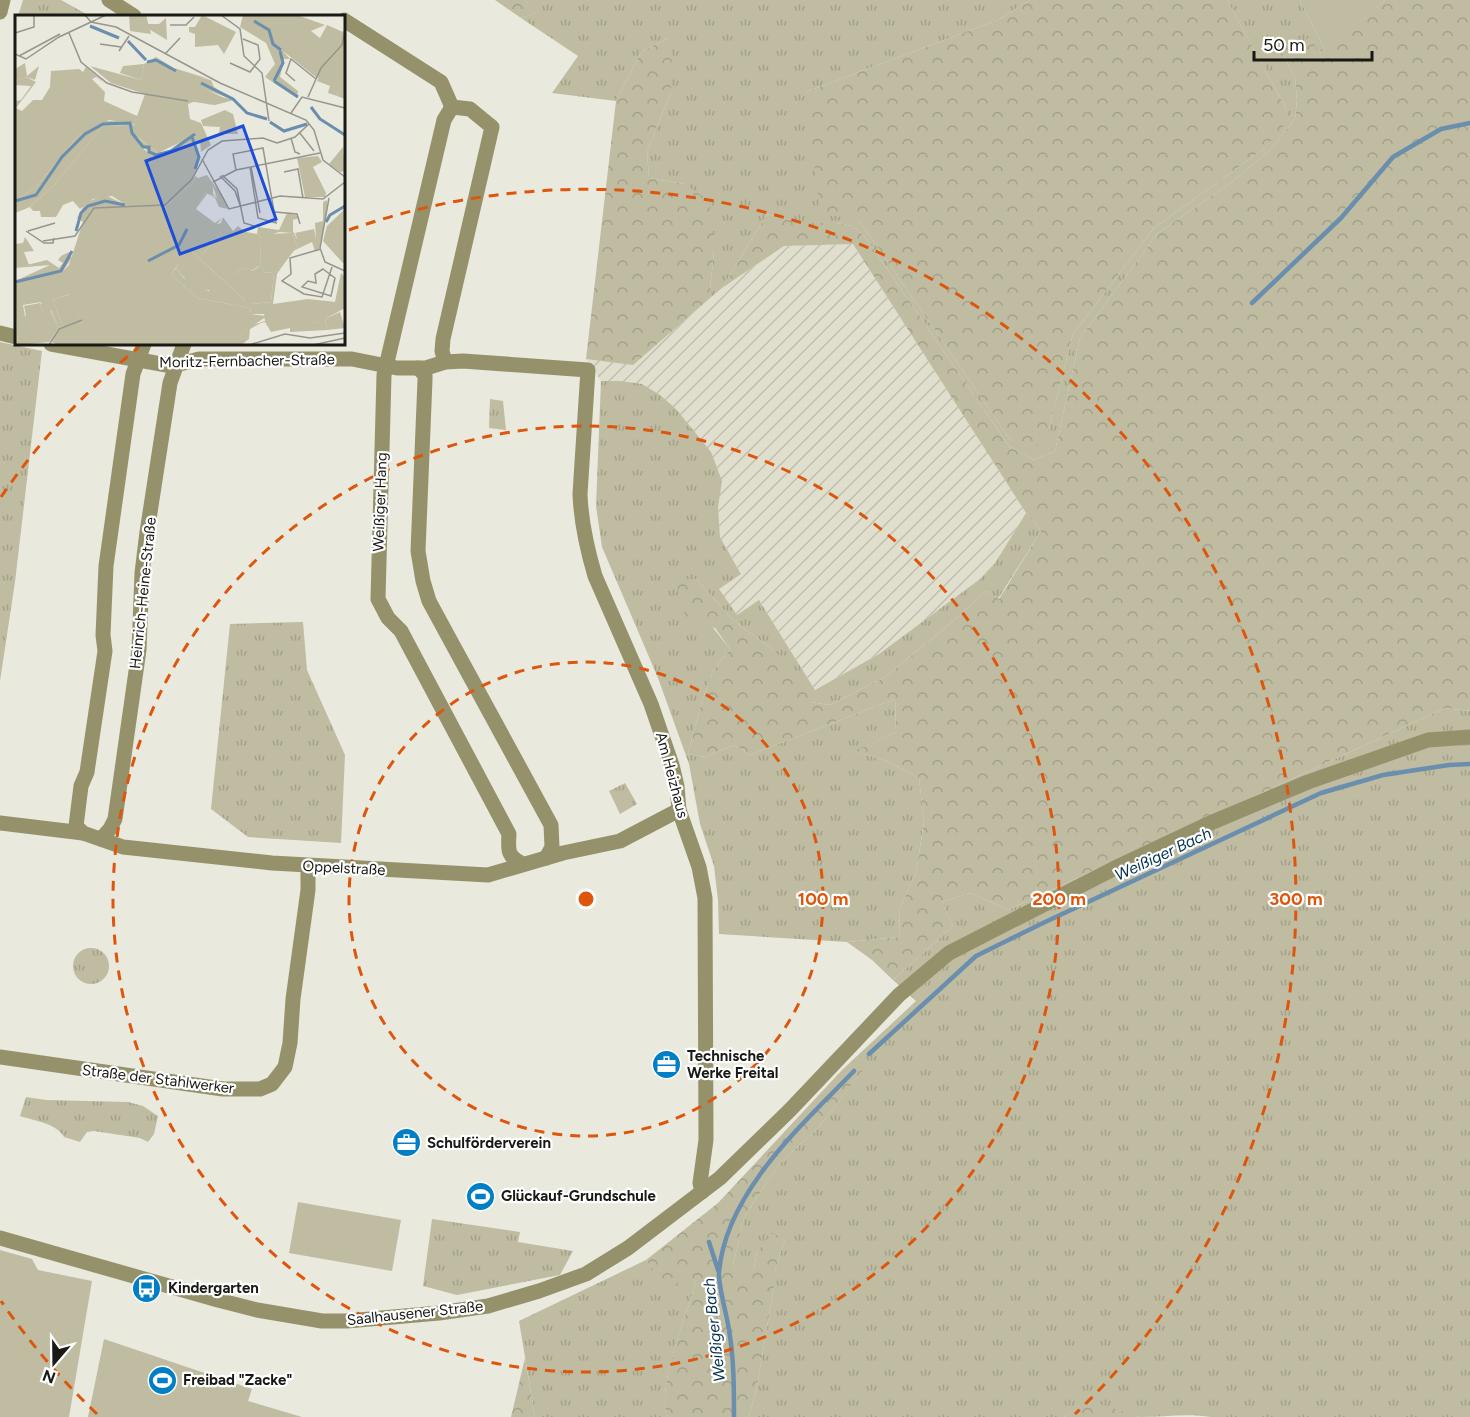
<svg xmlns="http://www.w3.org/2000/svg" width="1470" height="1417" viewBox="0 0 1470 1417" font-family="Figtree,sans-serif">
	<defs>
		<pattern id="industrial-furrows" width="10" height="10" patternUnits="userSpaceOnUse" patternTransform="scale(1.5)"><rect width="10" height="10" fill="#e0decc"/><path d="M-1 1l2-2M0 10L10 0M9 11l2-2" fill="none" stroke="#c0beae"/></pattern>
		<pattern id="grass-tufts" width="24" height="20" patternUnits="userSpaceOnUse" patternTransform="scale(1.5)"><rect width="24" height="20" fill="#bfbca1"/><path d="M3 7l-1-3M5 7V3M7 7l1-3M15 17l-1-3M17 17v-4M19 17l1-3" fill="none" stroke="#a4a18a"/></pattern>
		<pattern id="forest-crowns" width="20" height="18" patternUnits="userSpaceOnUse" patternTransform="scale(1.5)"><rect width="20" height="18" fill="#bfbca1"/><path d="M2 6a3 3 0 1 1 6 0M12 15a3 3 0 1 1 6 0" fill="none" stroke="#a4a18a"/></pattern>
	</defs>
	<rect width="100%" height="100%" fill="#eae9de"/>
	<!-- industrial -->
	<polygon fill="url(#industrial-furrows)" points="853,244 1026,513 995,563 980,579 879,654 815,690 760,601 736,615 718,589 741,573 720,537 718,508 722,481 620,381 601,381 586,359 633,364 722,288 784,246"/>
	<!-- grass -->
	<g fill="url(#grass-tufts)">
		<polygon points="23,0 61,0 90,16 18,16"/>
		<polygon points="524,0 1030,0 1000,19 806,92 858,219 1012,442 1049,429 1073,334 1154,228 1265,148 1287,110 1227,0 1300,0 1325,50 1319,53 1281,50 1295,78 1297,100 1295,119 1269,151 1229,184 1158,233 1080,338 1055,451 1034,460 1009,446 866,238 853,226 836,223 802,223 767,214 722,288 709,299 714,251 684,184 649,178 647,151 671,92 668,38 641,52 616,101 552,93 578,56 521,18 539,12"/>
		<polygon points="0,342 42,351 15,582 0,681"/>
		<polygon points="601,381 620,381 642,384 660,395 676,409 711,452 722,481 718,508 720,537 741,574 719,589 737,615 759,600 815,690 879,654 980,579 995,563 1026,513 1041,531 998,599 986,591 950,624 885,677 830,705 811,702 772,649 733,620 696,579 675,580 730,649 713,671 701,704 688,754 705,757 734,745 750,755 895,699 896,732 855,751 887,761 919,778 924,822 916,872 900,908 899,937 847,942 719,934 718,900 714,866 700,824 689,764 658,678 602,547 596,506"/>
		<polygon points="490,399 503,401 506,430 489,428"/>
		<polygon points="303,622 307,670 345,755 341,843 248,837 211,809 230,624"/>
		<path d="M 1445,708 L 1470,711 L 1470,1417 L 1211,1417 C 1187,1413 1164,1417 1140,1417 C 1123,1415 1103,1406 1086,1401 L 1064,1417 L 749,1417 L 757,1386 L 774,1286 L 774,1273 L 785,1239 L 757,1252 L 754,1268 L 742,1277 L 733,1265 L 744,1218 L 757,1197 L 782,1161 L 817,1129 L 863,1070 L 842,1070 L 916,1001 L 893,980 L 953,926 L 942,902 L 971,893 L 1008,910 Z"/>
		<polygon points="625,783 637,804 620,814 609,791"/>
		<circle cx="91" cy="966" r="18"/>
		<path d="M 26,1097 L 46,1100 L 128,1102 L 143,1106 L 158,1116 L 154,1134 L 148,1142 L 140,1138 L 94,1131 L 87,1132 L 80,1142 L 64,1137 C 56,1123 35,1121 20,1116 Z"/>
		<polygon points="432,1219 520,1232 518,1242 573,1251 560,1275 457,1295 423,1286"/>
		<path d="M 646,1260 L 667,1289 L 689,1274 L 696,1283 C 686,1316 657,1386 667,1417 L 535,1417 L 519,1321 Z"/>
	</g>
	<!-- forest -->
	<g fill="url(#forest-crowns)">
		<polygon points="495,0 524,0 540,12 521,18"/>
		<polygon points="1030,0 1227,0 1287,110 1289,119 1265,148 1154,228 1073,334 1049,429 1033,450 1012,442 858,219 820,214 806,92 1000,19"/>
		<polygon points="1385,0 1470,0 1470,711 1445,708 1008,910 971,893 942,902 953,926 893,980 872,960 847,942 899,937 900,908 916,872 924,823 919,778 887,761 854,751 896,732 895,699 750,755 734,745 705,757 688,754 701,704 713,671 730,649 715,628 687,622 675,579 696,579 733,620 772,649 815,690 811,702 830,705 885,677 950,624 986,591 999,599 1041,531 1026,513 853,244 784,246 722,288 767,214 802,223 836,223 853,226 866,238 1009,446 1034,460 1055,451 1080,338 1158,233 1229,184 1269,151 1295,119 1297,100 1295,78 1281,50 1309,38 1320,53"/>
		<polygon points="668,38 672,51 671,92 647,151 649,178 684,184 710,201 714,251 709,299 633,365 586,359 616,101 641,52"/>
		<path d="M 864,1069 L 817,1129 L 782,1161 L 757,1197 L 744,1218 L 733,1265 L 742,1276 L 754,1268 L 757,1252 L 772,1233 L 785,1239 L 774,1273 L 774,1286 L 757,1386 L 749,1417 L 667,1417 C 657,1385 686,1316 696,1283 L 689,1275 L 667,1290 L 646,1260 L 718,1203 L 842,1070 Z"/>
		<polygon points="525,1358 535,1417 511,1417"/>
		<polygon points="1086,1400 1139,1417 1064,1417"/>
	</g>
	<!-- garden -->
	<g fill="#bfbca1">
		<polygon points="1300,0 1385,0 1325,50"/>
		<polygon points="298,1202 401,1220 392,1271 289,1253"/>
		<polygon points="0,1250 32,1259 38,1270 92,1281 69,1417 0,1417"/>
		<polygon points="104,1339 252,1389 248,1401 302,1417 88,1417"/>
	</g>
	<g fill="none" stroke-linecap="round" stroke-linejoin="round">
		<!-- stream -->
		<g stroke="#6a8ead" stroke-width="4.5">
			<polyline points="1252,303 1341,218 1393,157 1441,129 1470,123"/>
			<polyline points="869,1054 976,956 1043,923 1321,793 1383,775 1449,765 1470,764"/>
			<polyline points="709,1242 718,1270"/>
			<path d="M 734,1417 C 734,1388 734,1359 729,1330 C 727,1315 718,1286 719,1272 C 726,1192 802,1125 854,1071"/>
		</g>
		<!-- minor -->
		<g stroke="#95926b" stroke-width="15">
			<polyline points="109,0 134,16"/>
			<polyline points="0,12 3,0"/>
			<polyline points="344,20 441,82 452,107"/>
			<path d="M 452,107 L 444,120 L 384,375 L 378,599 L 388,618 L 401,631 L 509,834 C 508,850 507,857 523,864"/>
			<polyline points="0,333 16,337"/>
			<path d="M 51,344 L 172,366 L 199,359 L 352,359 L 397,368 L 426,368 L 445,362 L 463,361 L 588,370 L 580,494 C 581,522 587,549 595,576 L 651,704 L 672,765 L 677,786 L 679,810 L 699,867 L 705,898 L 706,1140 L 700,1183 L 702,1192"/>
			<polyline points="445,362 442,351 443,339 492,127 470,109 452,107"/>
			<polyline points="418,368 425,375 425,380 418,551 423,581 429,601 448,636 551,825 552,847 546,858"/>
			<polyline points="0,823 83,833 123,847 272,863 488,875 563,853 620,841 679,810"/>
			<polyline points="83,833 76,826 81,786 87,772 105,651 103,635 106,566 133,374 144,344"/>
			<polyline points="101,839 110,829 115,819 139,650 142,573 147,532 170,383 184,344"/>
			<polyline points="0,1057 223,1089 260,1089 272,1084 285,1067 290,1043 293,999 308,890 308,867"/>
			<polyline points="0,1238 218,1300 257,1310 322,1321 347,1321 439,1313 488,1306 539,1291 586,1274 628,1248 720,1178 790,1110 899,995 949,953 1119,866 1208,824 1308,782 1428,740 1470,737"/>
		</g>
	</g>
	<!-- distance rings -->
	<g fill="none" stroke="#de560c" stroke-width="3" stroke-dasharray="10 8">
		<circle cx="586" cy="899" r="237"/>
		<circle cx="586" cy="899" r="473"/>
		<path d="M97 1414A710 710 0 0 1 1 1301M1 497A710 710 0 0 1 139 347M349 230A710 710 0 0 1 1075 1414"/>
	</g>
	<!-- icons -->
	<defs>
		<symbol id="office-disc" viewBox="-11 -11 22 22"><circle r="9.5" fill="#007fc7" stroke="#fff"/><path d="M-6-3h4V-5.5h4V-3h4V5H-6ZM-1-4.5V-3h2v-1.5ZM-6 0V1H6V0Z" fill="#fff"/></symbol>
		<symbol id="stadium-disc" viewBox="-11 -11 22 22"><circle r="9.5" fill="#007fc7" stroke="#fff"/><path d="M0-5a6.5 5 0 1 0 0 10a6.5 5 0 1 0 0-10ZM-3.5-1.8h7v3.6h-7Z" fill="#fff"/></symbol>
		<symbol id="bus-disc" viewBox="-11 -11 22 22"><circle r="9.5" fill="#007fc7" stroke="#fff"/><path d="M-5-6H5V4H4V6H2V4H-2V6H-4V4H-5ZM-3.5-4V0h7V-4ZM-3.5 1.2v1.5H-2V1.2ZM2 1.2v1.5H3.5V1.2Z" fill="#fff"/></symbol>
	</defs>
	<g fill-rule="evenodd">
		<use href="#office-disc" x="650" y="1048" width="33" height="33"/>
		<use href="#office-disc" x="390" y="1126" width="33" height="33"/>
		<use href="#stadium-disc" x="464" y="1180" width="33" height="33"/>
		<use href="#bus-disc" x="130" y="1272" width="33" height="33"/>
		<use href="#stadium-disc" x="146" y="1364" width="33" height="33"/>
	</g>
	<g text-anchor="middle" dominant-baseline="central" stroke-width="4.5" stroke-linejoin="round" paint-order="stroke">
		<!-- street labels -->
		<g font-size="15" fill="#191915" stroke="#fff">
			<text transform="translate(247 361) rotate(-1)">Moritz-Fernbacher-Straße</text>
			<text transform="translate(380 502) rotate(-88)">Weißiger Hang</text>
			<text transform="translate(143 593) rotate(-84)">Heinrich-Heine-Straße</text>
			<text transform="translate(672 775) rotate(75)">Am Heizhaus</text>
			<text transform="translate(344 868) rotate(3)">Oppelstraße</text>
			<text transform="translate(158 1079) rotate(7)">Straße der Stahlwerker</text>
			<text transform="translate(415 1313) rotate(-6)">Saalhausener Straße</text>
		</g>
		<!-- poi labels -->
		<g font-size="15" font-weight="bold" fill="#191915" stroke="#fff" text-anchor="start">
			<text x="687" y="1056">Technische<tspan x="687" dy="17">Werke Freital</tspan></text>
			<text x="427" y="1143">Schulförderverein</text>
			<text x="501" y="1196">Glückauf-Grundschule</text>
			<text x="168" y="1288">Kindergarten</text>
			<text x="183" y="1380">Freibad "Zacke"</text>
		</g>
		<!-- water labels -->
		<g font-size="16" font-style="italic" fill="#043251" stroke="#fff">
			<text transform="translate(1163 854) rotate(-25)">Weißiger Bach</text>
			<text transform="translate(714 1330) rotate(-96)">Weißiger Bach</text>
		</g>
	</g>
	<!-- overview -->
	<g transform="translate(15 15)">
		<rect width="330" height="330" fill="#eae9de"/>
		<path d="M 187,0 L 221,17 L 209,39 L 203,30 L 180,32 L 180,19 L 174,17 L 174,12 L 180,12 ZM 228,0 L 282,0 L 310,10 L 296,16 L 305,23 L 312,10 L 328,17 L 330,12 L 330,84 L 322,81 L 329,53 L 302,63 L 268,36 L 275,44 L 269,44 L 265,62 L 283,76 L 282,83 L 250,62 L 260,49 L 251,28 L 225,12 ZM 151,3 L 152,25 L 132,13 L 131,9 L 144,9 ZM 141,42 L 159,53 L 194,64 L 188,63 L 192,75 L 184,72 L 181,85 L 200,91 L 181,86 L 173,89 L 175,104 L 186,108 L 196,130 L 186,137 L 185,125 L 179,128 L 184,142 L 178,168 L 150,192 L 139,194 L 116,193 L 97,181 L 78,184 L 65,194 L 58,186 L 48,190 L 41,202 L 26,202 L 25,196 L 18,196 L 15,192 L 39,170 L 88,111 L 115,110 L 126,132 L 139,142 L 159,136 L 174,123 L 143,138 L 120,120 L 119,109 L 94,105 L 65,119 L 22,171 L 0,186 L 0,86 L 6,85 L 16,71 L 0,70 L 0,66 L 11,62 L 21,67 L 1,93 L 7,96 L 18,85 L 27,85 L 35,72 L 36,56 L 64,54 L 68,57 L 71,52 L 91,69 L 81,62 L 77,64 L 90,77 L 89,86 L 122,101 L 130,79 L 96,68 L 75,51 L 126,65 L 129,49 ZM 328,132 L 330,156 L 325,157 L 314,149 ZM 303,141 L 307,147 L 298,152 L 311,178 L 310,182 L 290,182 L 282,143 ZM 192,160 L 209,183 L 213,194 L 204,192 L 200,183 L 192,179 L 181,194 L 190,178 L 202,183 L 198,171 L 186,180 L 181,172 L 180,164 ZM 312,185 L 312,198 L 304,234 L 300,236 L 297,227 L 278,236 L 262,259 L 258,289 L 293,284 L 330,288 L 303,307 L 256,317 L 250,307 L 246,308 L 235,314 L 234,324 L 226,330 L 225,319 L 237,310 L 250,306 L 249,299 L 236,299 L 235,293 L 182,283 L 156,259 L 161,253 L 177,274 L 183,271 L 213,285 L 230,285 L 173,233 L 182,200 L 200,210 L 206,208 L 208,202 L 218,216 L 223,211 L 246,231 L 245,250 L 250,257 L 262,257 L 276,235 L 282,232 L 278,218 L 264,217 L 246,223 L 242,219 L 243,212 L 264,215 L 272,198 L 281,200 L 284,203 L 278,205 L 278,216 L 282,224 L 301,224 L 300,208 L 308,206 L 308,187 ZM 206,217 L 188,239 L 175,228 ZM 244,251 L 248,257 L 259,258 L 256,287 L 237,289 L 218,260 L 227,253 L 236,256 ZM 330,194 L 330,248 L 328,248 L 308,226 L 312,211 ZM 54,237 L 57,243 L 48,256 L 0,266 L 35,250 L 0,253 L 32,245 L 44,253 L 48,248 L 43,245 L 46,241 ZM 55,279 L 66,306 L 34,327 L 43,315 L 35,297 L 28,298 L 25,288 L 35,294 L 44,313 L 48,311 L 38,285 ZM 325,297 L 330,313 L 312,315 L 310,304 Z" fill="#bfbca1" fill-rule="evenodd"/>
		<path d="M 10,48 L 12,61 L 24,51 L 20,65 L 11,62 L 0,66 L 0,54 ZM 187,63 L 196,65 L 199,72 L 219,85 L 192,75 ZM 86,106 L 114,106 L 121,112 L 123,123 L 143,138 L 154,136 L 173,121 L 176,124 L 157,138 L 139,142 L 118,122 L 115,110 L 88,111 L 39,170 L 15,192 L 0,198 L 0,186 L 22,171 L 65,119 ZM 180,161 L 183,163 L 181,169 L 183,175 L 188,175 L 186,179 L 198,171 L 198,179 L 203,182 L 190,178 L 181,194 L 200,208 L 207,203 L 202,209 L 206,217 L 188,239 L 174,228 L 176,232 L 156,259 L 182,283 L 235,293 L 236,299 L 252,301 L 225,319 L 227,330 L 43,330 L 37,327 L 45,315 L 66,306 L 54,279 L 38,285 L 48,311 L 44,313 L 36,295 L 29,296 L 26,287 L 8,290 L 10,301 L 1,303 L 3,330 L 0,330 L 0,266 L 48,256 L 54,250 L 68,207 L 62,203 L 70,188 L 90,180 L 117,193 L 150,192 L 178,168 ZM 226,216 L 242,219 L 246,223 L 252,219 L 278,218 L 282,232 L 262,257 L 250,257 L 245,250 L 246,231 Z" fill="#bfbca1"/>
		<path d="M 114,0 L 131,0 L 136,19 L 115,16 ZM 129,49 L 126,65 L 105,58 L 108,51 ZM 309,51 L 330,53 L 322,81 L 313,78 L 315,71 L 302,66 ZM 184,71 L 207,82 L 219,85 L 200,90 L 173,86 ZM 210,95 L 218,99 L 223,119 L 204,119 L 205,112 L 188,111 L 186,105 ZM 299,214 L 301,224 L 284,228 L 280,218 ZM 10,222 L 19,236 L 9,237 L 14,250 L 0,253 L 0,229 L 8,228 ZM 173,233 L 186,245 L 230,285 L 196,285 L 194,275 L 177,274 L 167,266 L 170,264 L 161,253 ZM 245,251 L 248,257 L 259,258 L 256,287 L 237,289 L 217,270 L 218,260 L 227,253 L 237,256 ZM 326,258 L 330,262 L 330,293 L 310,304 L 312,315 L 275,317 L 275,311 L 303,307 L 309,302 L 309,288 L 324,288 L 320,287 ZM 54,286 L 64,304 L 50,307 L 42,288 ZM 25,288 L 28,297 L 35,297 L 43,314 L 34,327 L 3,330 L 1,302 L 11,301 L 9,291 Z" fill="#bfbca1"/>
		<path fill="none" stroke="#6a8ead" stroke-width="3" d="M 239,6 L 254,15 L 258,29 L 266,35M 75,11 L 104,23M 113,26 L 131,45M 132,47 L 141,45 L 161,56M 259,66 L 268,48 L 265,36M 259,66 L 283,82M 186,68 L 218,84 L 232,98 L 252,104M 296,92 L 305,104 L 330,120M 255,107 L 269,116 L 292,109M 177,122 L 184,142 L 180,154M 0,186 L 21,180 L 47,142 L 70,119 L 88,109 L 115,108 L 117,118 L 128,132 L 134,132 L 134,137 L 141,140 L 156,136 L 180,119M 311,207 L 315,200 L 330,191M 61,216 L 66,198 L 73,191 L 90,186 L 110,190M 133,246 L 164,230 L 172,214M 0,267 L 46,256 L 57,236"/>
		<path fill="none" stroke="#96968e" stroke-width="1.5" d="M 70,0 L 76,7 L 101,12 L 205,68 L 291,105 L 299,115 L 308,145 L 330,162M 206,0 L 225,14 L 229,41 L 247,58 L 254,106M 155,10 L 171,10 L 179,2M 0,18 L 19,12 L 19,0M 54,18 L 66,47 L 92,68 L 117,77 L 173,86M 85,29 L 106,32M 104,36 L 114,21M 0,39 L 11,44 L 44,22 L 91,0M 150,39 L 165,23M 4,41 L 45,19M 215,48 L 235,57 L 245,44 L 243,30 L 228,24M 280,66 L 271,58 L 276,44 L 301,64M 293,82 L 306,53 L 327,30 L 330,15M 276,98 L 287,82 L 330,93M 284,117 L 299,136M 276,123 L 280,137 L 285,139M 262,128 L 280,122 L 294,109M 187,144 L 214,194 L 265,181 L 308,184 L 330,167M 236,152 L 245,198M 221,155 L 218,139 L 248,133 L 261,208 L 243,203 L 235,152M 269,157 L 283,154 L 288,183M 207,160 L 222,174 L 229,208 L 239,211M 205,161 L 220,176 L 225,190M 198,167 L 221,155 L 305,138M 314,183 L 305,233 L 310,247 L 330,256M 260,197 L 282,199 L 285,209M 11,216 L 29,228 L 38,228 L 39,223M 13,216 L 40,208M 28,226 L 60,221 L 79,193 L 150,190 L 177,164 L 193,135 L 207,126 L 248,123 L 262,128M 306,234 L 275,243 L 276,259 L 267,266 L 289,279 L 307,282 L 317,252M 308,254 L 320,263 L 316,281 L 287,272 L 293,266 L 301,268 L 300,259 ZM 34,330 L 44,314 L 67,305M 234,330 L 270,319 L 295,323 L 330,318M 298,330 L 330,323"/>
		<path fill="#1d4ed8" fill-opacity="0.15" stroke="#1d4ed8" stroke-width="3" d="M 228,111 L 261,204 L 165,239 L 131,146 Z"/>
		<rect width="330" height="330" fill="none" stroke="#191915" stroke-width="3"/>
	</g>
	<circle cx="586" cy="899" r="9" fill="#de560c" stroke="#fff" stroke-width="3"/>
	<g font-size="18" text-anchor="middle" font-weight="bold" fill="#de560c" stroke="#fff" stroke-width="4.5" stroke-linejoin="round" paint-order="stroke">
		<text x="823" y="905">100 m</text>
		<text x="1059" y="905">200 m</text>
		<text x="1296" y="905">300 m</text>
	</g>
	<!-- north arrow -->
	<g transform="translate(54 1363) rotate(200)" stroke="#ffffff" stroke-width="4.5" paint-order="stroke">
	<path d="M0-4.5L10 22L0 15L-10 22Z" fill="#191915"/>
	<text y="-9" font-size="16" font-weight="bold" text-anchor="middle" fill="#191915">N</text>
	</g>
	<!-- scale -->
	<path d="M1254 51v9h118v-9" fill="none" stroke="#191915" stroke-width="3"/>
	<text x="1263" y="51" font-size="18" fill="#191915" stroke="#ffffff" stroke-width="4.5" paint-order="stroke">50 m</text>
</svg>
